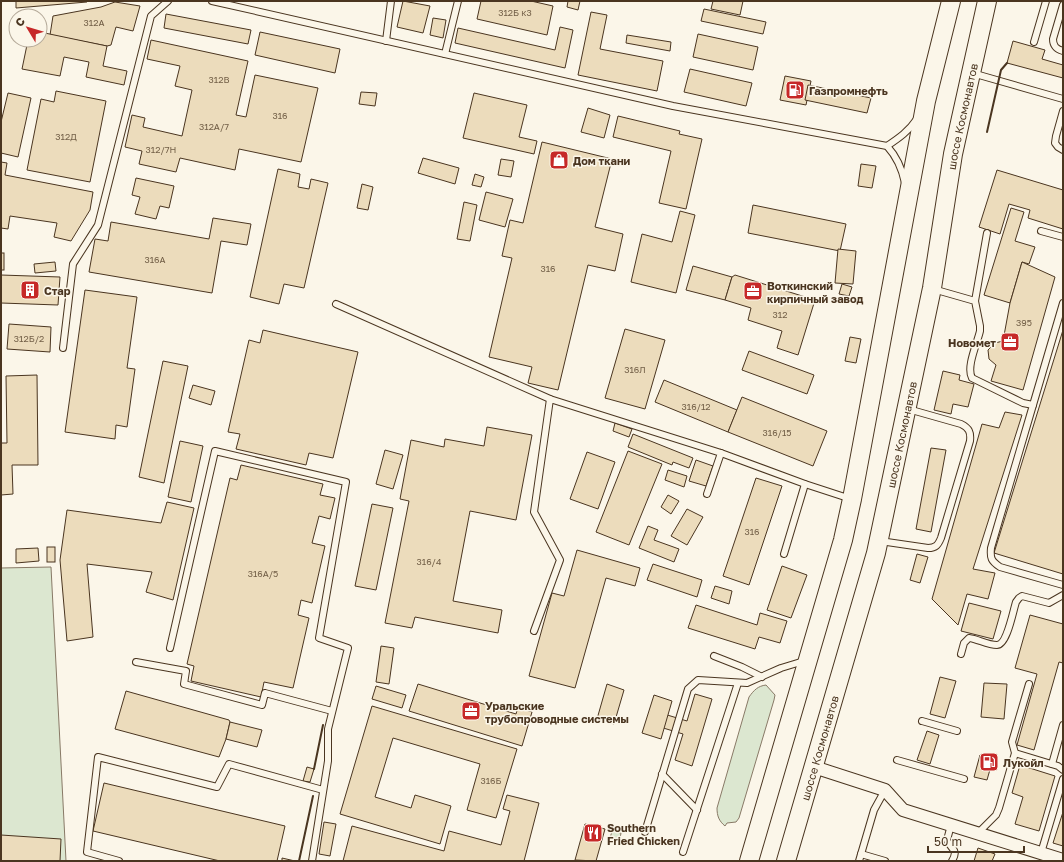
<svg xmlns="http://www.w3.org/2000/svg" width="1064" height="862" viewBox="0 0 1064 862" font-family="'Golos Text',sans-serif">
	<rect width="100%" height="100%" fill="#fbf6e9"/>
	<!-- green -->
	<g fill="#dce7d0" stroke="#887966">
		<polygon points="51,567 66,861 1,861 1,568"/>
		<path d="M 766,685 L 775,695 L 774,700 L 739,818 L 736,822 L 727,823 L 725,826 C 719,821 717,816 717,808 L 749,697 C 754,690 758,686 766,685 Z"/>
		<polygon points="612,831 621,833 619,844 609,842"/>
	</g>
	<!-- building -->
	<g fill="#ecdcbc" stroke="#4a3520">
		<polygon points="16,1 87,1 87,2 16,8"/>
		<polygon points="403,1 430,6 423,33 397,27"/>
		<polygon points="481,1 531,1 553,6 547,35 477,19"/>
		<polygon points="568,1 580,1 578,10 567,7"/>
		<polygon points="713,1 743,1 740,15 711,9"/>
		<polygon points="115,2 140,6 133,31 116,27 111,45 107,46 50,35 53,16 101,7"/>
		<polygon points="704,9 766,22 763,34 701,21"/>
		<polygon points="591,12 607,15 600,49 663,61 657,91 578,75"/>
		<polygon points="166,14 251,30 248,44 164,28"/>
		<polygon points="433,18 446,20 443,38 430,35"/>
		<polygon points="560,27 573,30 565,68 455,43 458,28 555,50"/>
		<polygon points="40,32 107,46 103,66 127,71 124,85 86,77 89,62 64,57 60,76 22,69 28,40 40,40"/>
		<polygon points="260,32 340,49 335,73 255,55"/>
		<polygon points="698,34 758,47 753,70 693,57"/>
		<polygon points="627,35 671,42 670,51 626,43"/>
		<polygon points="151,40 248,61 236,115 246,117 255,75 318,88 301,162 239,149 235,170 180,158 176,172 139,164 142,151 125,147 132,115 145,118 143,127 182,136 192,90 175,86 180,66 147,59"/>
		<polygon points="1013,41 1045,50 1042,59 1063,65 1063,78 1007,63"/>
		<polygon points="690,69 752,83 746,106 684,92"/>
		<polygon points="785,76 811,81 806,105 780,100"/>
		<polygon points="808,85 871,98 867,113 805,100"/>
		<polygon points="56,91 106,101 90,182 27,170 41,99 54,102"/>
		<polygon points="361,92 377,93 375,106 359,104"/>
		<polygon points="8,93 31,98 18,157 1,153 1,122"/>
		<polygon points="474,93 527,105 519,137 537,141 534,154 463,138"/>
		<polygon points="588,108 610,115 604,138 581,132"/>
		<polygon points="618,116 680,131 679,134 702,139 686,209 659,203 671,151 613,137"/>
		<polygon points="542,142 612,159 595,227 623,234 615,271 588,265 558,390 528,383 532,367 489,357 512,258 502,256 510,220 523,223"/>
		<polygon points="423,158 459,168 455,184 418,173"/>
		<polygon points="501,159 514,161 511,177 498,175"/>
		<polygon points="1,162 7,163 5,175 93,192 90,210 71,241 54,237 57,223 10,216 8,229 1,228"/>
		<polygon points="861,164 876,166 872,188 858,186"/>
		<polygon points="278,169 300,174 298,187 309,189 311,179 328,183 304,288 284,284 279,304 250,297"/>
		<polygon points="997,170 1063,190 1063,229 1028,218 1030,210 1009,204 1000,234 979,227"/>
		<polygon points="475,174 484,177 481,187 472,185"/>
		<polygon points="136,178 174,186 169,208 160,206 156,219 135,214 140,197 132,195"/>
		<polygon points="362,184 373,187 368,210 357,208"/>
		<polygon points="486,192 513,199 505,227 479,220"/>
		<polygon points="464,202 477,205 470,241 457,239"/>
		<polygon points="753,205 846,224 840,251 748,233"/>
		<polygon points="1011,208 1024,212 1015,241 1035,247 1029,264 1022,262 1010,303 984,295"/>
		<polygon points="680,211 695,215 676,293 631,282 642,234 672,242"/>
		<polygon points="213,218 251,224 247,245 221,241 212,293 89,272 95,239 108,241 111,222 209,239"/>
		<polygon points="838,249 856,251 853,284 835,283"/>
		<rect x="1" y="253" width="3" height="17"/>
		<polygon points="55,262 56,271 35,273 34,264"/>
		<polygon points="1022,262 1055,277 1023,390 991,381 996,365 989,359 988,350 995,343 1003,341 1010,303"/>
		<polygon points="693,266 732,277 725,300 686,290"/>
		<polygon points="1,275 60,277 58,305 1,303"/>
		<polygon points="735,275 815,300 798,355 777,348 782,331 748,320 751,308 725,300 732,277"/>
		<polygon points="842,284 852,287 849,296 839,294"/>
		<polygon points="85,290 137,297 127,368 135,369 127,427 116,425 115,439 65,432"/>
		<polygon points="9,324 51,327 50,352 7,349"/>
		<polygon points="625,329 665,340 645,409 605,398"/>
		<polygon points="263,330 358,352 333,458 309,453 306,465 236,449 240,434 228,432 249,340 260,343"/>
		<polygon points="1063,330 1063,574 994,553"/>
		<polygon points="850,337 861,339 856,363 845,361"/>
		<polygon points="749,351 814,375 807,394 742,370"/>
		<polygon points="163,361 188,366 164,483 139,477"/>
		<polygon points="943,371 960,375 959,380 974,384 968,407 953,404 951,414 934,410"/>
		<polygon points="37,375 38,465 12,465 13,494 1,495 1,443 7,443 6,376"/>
		<polygon points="664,380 737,410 728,432 655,402"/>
		<polygon points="193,385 215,391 211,405 189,398"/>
		<polygon points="742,397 827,431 813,466 728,432"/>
		<polygon points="1005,412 1022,415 973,569 995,573 988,599 967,594 958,625 932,599 982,424 999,428"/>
		<polygon points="615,423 632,429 629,437 613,431"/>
		<polygon points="487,427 532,435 516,520 470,511 453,601 502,610 498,633 415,617 412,628 385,623 409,501 400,499 411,440 444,447 445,439 484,446"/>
		<polygon points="633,434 693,458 689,468 673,462 672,465 628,447"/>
		<polygon points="180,441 203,446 191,502 168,497"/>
		<polygon points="931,448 946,450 931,532 916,529"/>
		<polygon points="385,450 403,455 393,489 376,484"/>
		<polygon points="628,451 662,464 629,545 596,532"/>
		<polygon points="587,452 615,462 598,509 570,499"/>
		<polygon points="696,460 713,466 706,486 689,481"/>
		<polygon points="241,465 323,484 320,495 335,498 330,519 319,516 312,543 325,546 312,603 301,600 298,615 309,618 293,688 264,682 261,697 191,681 194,666 187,664 230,478 237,480"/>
		<polygon points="668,470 687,476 684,487 665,480"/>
		<polygon points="756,478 782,486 749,585 723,576"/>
		<polygon points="668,495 679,501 671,514 661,507"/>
		<polygon points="167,502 194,508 173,600 146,592 152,572 87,564 93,637 67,641 60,560 67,510 161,523"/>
		<polygon points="372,504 393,508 376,590 355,586"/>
		<polygon points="687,509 703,517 687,545 671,536"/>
		<polygon points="648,526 658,530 654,540 679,549 674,562 639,548"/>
		<rect x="47" y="547" width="8" height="15"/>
		<polygon points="38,548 39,561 16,563 16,549"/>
		<polygon points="577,550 640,568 635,586 606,578 575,688 529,676 552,593 564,596"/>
		<polygon points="917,554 928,557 920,583 910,580"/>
		<polygon points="653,564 702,580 697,597 647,580"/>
		<polygon points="782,566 807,575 791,618 767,610"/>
		<polygon points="715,586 732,591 729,604 711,598"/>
		<polygon points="969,603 1001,611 993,639 961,631"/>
		<polygon points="696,605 757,625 760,613 787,621 780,643 759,637 755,649 688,628"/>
		<polygon points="1030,615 1063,624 1063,663 1059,662 1034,750 1017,745 1037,674 1015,668"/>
		<polygon points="381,646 394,648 389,684 376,682"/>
		<polygon points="940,677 956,681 945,718 930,714"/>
		<polygon points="984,683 1007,684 1004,719 981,717"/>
		<polygon points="418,684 516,714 518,707 532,712 522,746 409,711"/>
		<polygon points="607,684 624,690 614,724 597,719"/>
		<polygon points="376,686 406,695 402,708 372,699"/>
		<polygon points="126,691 229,720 230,722 226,739 219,757 115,729"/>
		<polygon points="695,694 712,699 692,766 675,760 683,734 660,727 664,714 687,721"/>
		<polygon points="654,695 672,701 661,739 642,733"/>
		<polygon points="372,706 517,749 496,818 467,810 480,764 393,738 375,797 411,808 415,795 451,806 440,844 340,814"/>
		<polygon points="230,722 262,730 257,747 226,739"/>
		<polygon points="927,731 939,735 930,764 917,760"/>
		<polygon points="980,755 993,759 987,780 974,777"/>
		<polygon points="1020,765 1055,776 1039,831 1015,824 1023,797 1012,793"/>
		<polygon points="307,767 314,769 310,782 303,781"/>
		<polygon points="104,783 285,826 277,861 220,861 93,831"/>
		<polygon points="507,795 539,803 524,861 343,861 352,826 444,851 449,831 501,845 510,811 503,809"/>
		<polygon points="1063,812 1063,846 1053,843"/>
		<polygon points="324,822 336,824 330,856 319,854"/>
		<polygon points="585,824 605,829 596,861 575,860"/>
		<polygon points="1,835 61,839 60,861 1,861"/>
		<polygon points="978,848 995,854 992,861 974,861"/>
		<polygon points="282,858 295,861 282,861"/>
	</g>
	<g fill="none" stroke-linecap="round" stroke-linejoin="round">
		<defs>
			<g id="lane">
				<path d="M 212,1 L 673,106 L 887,146 C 897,157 902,168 905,183"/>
				<path d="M 1063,5 L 1053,39 C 1053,46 1056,49 1063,51"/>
				<polyline points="386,41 391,1"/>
				<polyline points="1034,42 1046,1"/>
				<polyline points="445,54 458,1"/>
				<polyline points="972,73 1063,99"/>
				<polyline points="1063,111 1056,136 1055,143 1058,147 1063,150"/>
				<path d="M 887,146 C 899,138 909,131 917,119"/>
				<polyline points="1041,231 1063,237"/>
				<path d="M 933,289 L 975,301 L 980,326 L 980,331 C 977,344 966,367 972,378 L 1023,403 L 1033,405 L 991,548 C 990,558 991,561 1000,567 L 1063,585"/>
				<polyline points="975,301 987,233"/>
				<polyline points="336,304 550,399"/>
				<polyline points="63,348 73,264 98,225 151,16 168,1"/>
				<polyline points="1033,405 1063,303"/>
				<polyline points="721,453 805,484 851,499"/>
				<path d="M 880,541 L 928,548 C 936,548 938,545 941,538 L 970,441 C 971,432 969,428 961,424 L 908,409"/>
				<polyline points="784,554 805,484"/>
				<polyline points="534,631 560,560 534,512 550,399 721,453 707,494"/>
				<polyline points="170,648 215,451 346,482 319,638 348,648 328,729 328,761 312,861"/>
				<path d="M 961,654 L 964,643 L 969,638 C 978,639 987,645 997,645 C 1007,645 1013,611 1016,602 L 1019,598 L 1022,596 L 1049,603 L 1063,595"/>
				<polyline points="714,656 742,667 762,677"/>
				<polyline points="136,662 186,671 184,684 262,705 265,693 332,711"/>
				<polyline points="922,721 957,731"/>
				<polyline points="1015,753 1058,766 1063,770"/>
				<polyline points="897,760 964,779"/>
				<polyline points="1052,764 1063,725"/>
				<polyline points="662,774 697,810"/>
				<path d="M 951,825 L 947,840 C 951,850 959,849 952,861"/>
				<polyline points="645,832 688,689 698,680 747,683 781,668 804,661"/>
				<polyline points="978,833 996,815 999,808 1015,753 1012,742 1029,684"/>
				<polyline points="683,852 738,683"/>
				<polyline points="1041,853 1063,779"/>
				<polyline points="861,854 885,861"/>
				<polyline points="119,861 87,852 98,757 217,787 229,764 323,790"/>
				<polyline points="859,861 874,810 885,790"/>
			</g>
			<polyline id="street" points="814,767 885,790 903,810 1063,860"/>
			<g id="primary">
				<polyline points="749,861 843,540 852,499 926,101 951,1"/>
				<path id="s1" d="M 786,861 L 876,553 L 932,288 L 953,154 L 987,1"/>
			</g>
		</defs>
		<!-- lane casing -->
		<use href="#lane" stroke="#4a3520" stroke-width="8"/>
		<!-- street casing -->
		<use href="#street" stroke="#4a3520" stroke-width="14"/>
		<!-- primary casing -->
		<use href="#primary" stroke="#4a3520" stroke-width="20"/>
		<!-- lane -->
		<use href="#lane" stroke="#fbf6e9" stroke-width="6"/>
		<!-- street -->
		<use href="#street" stroke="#fbf6e9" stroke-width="12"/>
		<!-- primary -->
		<use href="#primary" stroke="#fbf6e9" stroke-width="18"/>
		<!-- wall -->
		<g stroke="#4a3520" stroke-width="2">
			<polyline points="987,132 1001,70 1007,63"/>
			<polyline points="314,769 323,725"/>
			<polyline points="299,861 313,796"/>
		</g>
	</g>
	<!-- icons -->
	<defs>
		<symbol id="fuel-square" viewBox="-11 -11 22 22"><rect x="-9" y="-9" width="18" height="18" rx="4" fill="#c62828" stroke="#fbf6e9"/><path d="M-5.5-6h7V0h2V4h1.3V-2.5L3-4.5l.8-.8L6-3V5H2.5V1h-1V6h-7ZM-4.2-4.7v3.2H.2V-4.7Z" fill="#fff"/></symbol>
		<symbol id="shop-square" viewBox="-11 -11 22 22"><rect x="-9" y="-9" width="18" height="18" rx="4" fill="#c62828" stroke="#fbf6e9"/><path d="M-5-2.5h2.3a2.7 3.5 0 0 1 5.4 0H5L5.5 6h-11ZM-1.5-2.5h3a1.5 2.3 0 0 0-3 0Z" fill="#fff"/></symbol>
		<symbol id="building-square" viewBox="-11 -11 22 22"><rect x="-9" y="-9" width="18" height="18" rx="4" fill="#c62828" stroke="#fbf6e9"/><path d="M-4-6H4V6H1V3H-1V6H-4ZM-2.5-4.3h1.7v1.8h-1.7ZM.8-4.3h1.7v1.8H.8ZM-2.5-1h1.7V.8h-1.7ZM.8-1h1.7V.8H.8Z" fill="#fff"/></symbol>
		<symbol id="office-square" viewBox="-11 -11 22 22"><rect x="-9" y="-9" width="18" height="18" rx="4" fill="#c62828" stroke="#fbf6e9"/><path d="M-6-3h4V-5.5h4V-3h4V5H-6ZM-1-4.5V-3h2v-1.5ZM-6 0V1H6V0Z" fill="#fff"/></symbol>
		<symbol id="restaurant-square" viewBox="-11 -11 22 22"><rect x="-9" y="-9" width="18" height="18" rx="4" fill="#c62828" stroke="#fbf6e9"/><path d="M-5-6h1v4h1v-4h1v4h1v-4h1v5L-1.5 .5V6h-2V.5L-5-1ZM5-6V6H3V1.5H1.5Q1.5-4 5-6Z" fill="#fff"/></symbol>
	</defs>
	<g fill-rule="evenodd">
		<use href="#fuel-square" x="784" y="79" width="22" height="22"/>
		<use href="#shop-square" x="548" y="149" width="22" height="22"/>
		<use href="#building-square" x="19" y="279" width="22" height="22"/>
		<use href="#office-square" x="742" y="280" width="22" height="22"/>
		<use href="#office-square" x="999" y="331" width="22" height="22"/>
		<use href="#office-square" x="460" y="700" width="22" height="22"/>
		<use href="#fuel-square" x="978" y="751" width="22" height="22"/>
		<use href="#restaurant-square" x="582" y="822" width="22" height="22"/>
	</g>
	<g text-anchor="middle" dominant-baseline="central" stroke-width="3" stroke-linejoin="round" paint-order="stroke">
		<!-- number labels -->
		<g font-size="9" fill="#725f47">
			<text x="515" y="12">312Б к3</text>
			<text x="94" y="22">312А</text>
			<text x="219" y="79">312В</text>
			<text x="280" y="115">316</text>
			<text x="214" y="126">312А/7</text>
			<text x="66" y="136">312Д</text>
			<text x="161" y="149">312/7Н</text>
			<text x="155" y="259">316А</text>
			<text x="548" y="268">316</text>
			<text x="780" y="314">312</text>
			<text x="1024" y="322">395</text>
			<text x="29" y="338">312Б/2</text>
			<text x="635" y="369">316Л</text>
			<text x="696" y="406">316/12</text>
			<text x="777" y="432">316/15</text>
			<text x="752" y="531">316</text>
			<text x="429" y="561">316/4</text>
			<text x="263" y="573">316А/5</text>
			<text x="491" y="780">316Б</text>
		</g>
		<!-- poi labels -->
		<g font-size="11" font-weight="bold" fill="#4a3520" stroke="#fbf6e9" text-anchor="start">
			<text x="809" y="90">Газпромнефть</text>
			<text x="573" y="160">Дом ткани</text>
			<text x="767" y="285">Воткинский<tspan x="767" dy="13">кирпичный завод</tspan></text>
			<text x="44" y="290">Стар</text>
			<text x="996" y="342" text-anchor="end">Новомет</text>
			<text x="485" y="705">Уральские<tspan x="485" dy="13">трубопроводные системы</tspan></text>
			<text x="1003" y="762">Лукойл</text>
			<text x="607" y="827">Southern<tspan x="607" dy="13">Fried Chicken</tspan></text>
		</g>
		<!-- street labels -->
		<g font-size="11" fill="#4a3520" stroke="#fbf6e9">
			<text stroke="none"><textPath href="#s1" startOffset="766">шоссе Космонавтов</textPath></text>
			<text stroke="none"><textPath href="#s1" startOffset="442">шоссе Космонавтов</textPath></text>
			<text stroke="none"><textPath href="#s1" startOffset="118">шоссе Космонавтов</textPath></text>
		</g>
	</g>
	<!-- border -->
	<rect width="1064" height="862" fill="none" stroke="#4a3520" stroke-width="4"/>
	<!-- north arrow -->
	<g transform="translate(28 28) rotate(308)"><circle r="19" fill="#fbf6e9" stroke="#b4a999"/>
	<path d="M0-3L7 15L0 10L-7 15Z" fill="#c62828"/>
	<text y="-6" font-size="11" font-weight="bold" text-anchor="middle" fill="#4a3520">С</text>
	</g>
	<!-- scale -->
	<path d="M928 846v6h96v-6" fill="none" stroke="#4a3520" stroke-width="2"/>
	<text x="934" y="846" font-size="12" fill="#4a3520" stroke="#fbf6e9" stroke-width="3" paint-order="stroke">50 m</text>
</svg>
